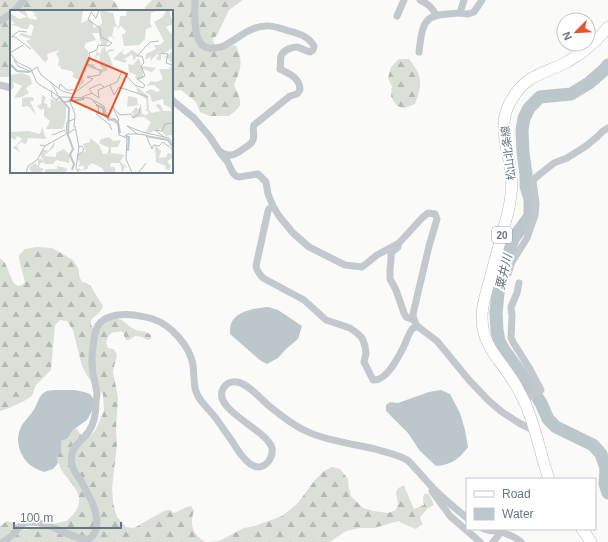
<svg xmlns="http://www.w3.org/2000/svg" width="608" height="542" viewBox="0 0 608 542" font-family="Arial,'Noto Sans JP',sans-serif">
	<defs>
		<pattern id="forest-firs" width="22" height="20" patternUnits="userSpaceOnUse"><rect width="22" height="20" fill="#dadfd7"/><path d="M5 1l3.5 6h-7zM16 11l3.5 6h-7z" fill="#b4b9b4"/></pattern>
	</defs>
	<rect width="100%" height="100%" fill="#fafaf8"/>
	<!-- forest -->
	<g fill="url(#forest-firs)">
		<polygon points="0,0 112,0 114,1 120,11 11,11 11,77 0,77"/>
		<path d="M 152,0 L 243,0 L 229,10 L 217,35 L 213,39 L 214,44 L 222,49 L 235,45 C 244,59 241,70 234,85 C 236,90 243,102 239,107 C 236,111 232,113 229,116 L 210,116 L 200,112 L 196,102 L 181,90 L 172,91 L 172,11 L 145,11 L 145,7 Z"/>
		<path d="M 399,59 L 409,59 C 422,75 423,84 415,104 L 405,108 L 397,106 L 391,97 L 392,87 L 388,78 L 391,67 Z"/>
		<path d="M 37,247 L 52,248 L 73,260 L 79,270 L 79,276 L 82,282 C 92,284 91,287 96,295 C 98,298 101,302 103,306 C 99,315 97,314 91,320 L 91,325 L 93,328 C 101,325 114,315 123,321 C 127,324 131,328 136,330 C 143,332 144,330 151,335 L 151,339 L 147,340 L 142,337 L 135,336 L 129,340 L 126,340 L 124,336 L 124,333 C 119,330 123,331 118,332 C 109,332 109,335 106,342 L 108,348 L 114,349 L 117,355 L 113,371 L 118,398 L 116,430 L 117,444 L 112,488 L 113,503 L 117,517 L 126,527 L 134,528 L 164,511 L 170,510 L 174,513 C 181,511 184,507 191,506 L 194,511 C 189,524 193,535 205,542 L 0,542 L 0,526 L 7,521 L 13,523 L 24,530 C 35,528 46,526 57,523 C 60,522 63,522 66,521 C 68,520 69,518 71,517 C 79,509 82,500 76,490 C 68,475 59,474 57,455 L 61,450 L 61,441 L 67,439 L 73,430 L 76,428 L 81,435 L 89,437 L 95,431 L 104,411 L 103,394 L 87,376 L 82,366 L 73,330 L 67,321 L 60,320 L 55,325 L 51,370 L 36,385 L 32,396 L 24,401 L 9,408 L 0,411 L 0,258 L 5,263 L 13,282 L 18,286 L 22,285 L 25,282 C 23,272 19,264 19,255 L 25,249 Z"/>
		<polygon points="332,467 340,469 348,479 349,489 351,496 363,508 373,511 388,513 396,510 398,504 396,493 398,488 404,486 414,509 424,505 423,498 424,494 429,494 434,505 428,508 420,517 422,524 416,529 406,525 399,521 391,523 374,528 359,528 346,531 330,542 209,542 219,541 244,528 255,526 282,516 297,504 315,480 324,471"/>
	</g>
	<!-- water -->
	<g fill="#bbc7cb">
		<path d="M 268,307 L 278,310 L 302,326 L 298,339 L 286,349 L 278,358 L 267,364 L 261,361 L 230,334 C 230,331 230,327 231,324 C 235,311 256,308 268,307 Z"/>
		<path d="M 59,390 L 75,390 L 84,392 L 90,394 L 94,400 L 93,409 L 87,420 L 73,430 L 67,439 L 61,441 L 61,451 L 57,455 L 58,463 L 53,469 L 44,472 C 39,470 34,468 30,465 C 19,455 14,439 22,425 C 25,420 30,416 33,411 C 38,405 38,394 47,391 C 50,390 55,390 59,390 Z"/>
		<path d="M 441,390 L 450,394 L 460,413 L 465,430 L 468,447 C 459,459 451,465 436,466 L 420,451 L 408,433 L 386,411 L 386,405 L 390,402 L 398,403 L 429,392 Z"/>
	</g>
	<g fill="none" stroke-linecap="round" stroke-linejoin="round">
		<!-- river -->
		<polyline stroke="#bbc7cb" stroke-width="13" points="608,65 604,70 589,83 571,94 540,97 529,108 524,118 522,130 523,153 526,174 526,186 530,199 530,216 513,239 505,263 498,293 496,313 497,330 499,341 504,350 527,382 541,403 548,419 556,427 593,445 601,454 606,468 605,484 608,493"/>
		<defs>
			<g id="primary">
				<path d="M 549,479 C 540,454 536,427 525,403 C 521,395 517,386 512,379 C 498,357 482,345 482,317 C 482,312 483,306 484,301 L 508,212 C 511,199 513,186 511,173 C 509,153 501,136 505,116 C 506,110 509,104 512,99 C 527,74 544,74 567,62 C 583,53 597,41 608,27"/>
				<polyline points="582,529 591,542"/>
			</g>
		</defs>
		<!-- primary casing -->
		<use href="#primary" stroke="#b5babe" stroke-width="12"/>
		<!-- street -->
		<g stroke="#c3c8cc" stroke-width="7">
			<path d="M 195,0 C 195,13 191,51 213,48 C 218,48 223,47 227,44 C 240,37 250,27 265,26 C 273,25 282,29 289,31 C 300,34 308,36 314,46 L 313,50 L 310,52 C 306,51 301,48 297,47 C 292,47 283,50 281,56 C 280,60 281,65 280,69 C 290,74 300,78 300,90 L 297,94 L 290,96 L 254,125 C 252,130 255,135 253,140 C 252,143 249,145 246,147 C 238,153 230,159 221,152"/>
			<path d="M 420,0 C 428,4 432,7 436,15"/>
			<polyline points="464,0 460,13 468,14 474,12 482,0"/>
			<polyline points="14,11 22,2 23,0"/>
			<polyline points="397,16 404,0"/>
			<polyline points="0,21 11,14"/>
			<path d="M 419,52 C 423,17 425,15 460,13"/>
			<polyline points="0,85 11,88"/>
			<polyline points="172,100 194,118 210,137 221,154 227,161 233,173 236,176 239,177 258,174 266,182 268,194 273,206 279,216 293,233 309,247 345,265 362,267 377,255 399,243 422,218 428,213 435,214 437,219 429,246 413,314 414,320 417,326 437,341 469,380 489,401 502,412 519,423 535,431"/>
			<path d="M 269,209 L 268,211 L 256,266 C 257,271 259,274 263,278 L 304,300 L 326,320 L 350,328 L 357,333 L 362,338 L 365,346 L 366,353 L 364,362 L 373,380 C 387,382 400,354 405,344 C 407,339 409,333 412,329 C 413,328 416,327 417,326"/>
			<polyline points="398,246 398,247 391,253 391,260 390,270 390,279 396,290 404,313 406,317 414,320"/>
			<polyline points="492,271 508,274 512,262 527,238 535,215 536,204 533,181 535,178 554,163 567,158 586,146 597,137 603,131 608,128"/>
			<polyline points="519,283 517,293 511,307 512,316 511,338 514,344 530,369 541,390 539,392 524,400"/>
			<polyline points="432,491 450,516 480,542"/>
			<path d="M 484,529 C 490,531 498,532 504,529"/>
			<path d="M 500,531 C 507,535 515,536 521,542"/>
			<path d="M 3,542 C 7,539 11,537 14,533 C 18,529 19,525 25,523 C 46,517 73,542 89,539 C 95,535 97,528 97,522 C 96,506 88,494 81,481 C 77,476 73,470 72,464 C 68,447 82,442 89,431 C 95,422 96,412 96,403 C 96,399 97,396 97,393 C 96,386 94,380 93,374 C 91,362 92,351 94,339 C 95,333 96,326 101,322 C 110,314 123,314 134,315 C 140,316 147,317 153,319 C 171,325 190,346 193,365 C 195,380 192,390 202,402 C 206,407 211,412 215,417 C 221,425 226,433 232,441 C 238,451 254,478 268,462 C 271,458 273,453 272,448 C 267,429 209,409 224,387 C 227,383 232,381 237,382 C 247,383 260,398 268,405 C 279,414 291,424 304,430 C 323,440 353,444 375,449 C 384,452 399,455 407,460 C 409,461 413,466 414,467 C 421,474 427,482 434,489 C 444,499 456,509 467,518"/>
			<polyline points="493,542 498,536 500,531"/>
		</g>
		<!-- primary -->
		<use href="#primary" stroke="#fff" stroke-width="11"/>
	</g>
	<g text-anchor="middle" dominant-baseline="central" stroke-width="4" stroke-linejoin="round" paint-order="stroke">
		<!-- shield labels -->
		<rect fill="#fff" stroke="#939fa8" stroke-width="1" x="492" y="227" width="20" height="16" rx="3"/>
		<g font-size="10" font-weight="bold" fill="#657683">
			<text x="502" y="235">20</text>
		</g>
		<!-- street labels -->
		<g font-size="11" fill="#657683" stroke="#fff">
			<text transform="translate(508 153) rotate(-97)">松山北条線</text>
		</g>
		<!-- water labels -->
		<g font-size="12" font-style="italic" fill="#60757c" stroke="#fff">
			<text transform="translate(504 272) rotate(-77)">粟井川</text>
		</g>
	</g>
	<!-- overview -->
	<g transform="translate(10 10)">
		<rect width="163" height="163" fill="#fafaf8"/>
		<path d="M 7,0 L 15,0 L 18,8 L 26,10 L 27,7 L 23,5 L 26,4 L 20,0 L 73,0 L 71,13 L 81,9 L 84,18 L 92,14 L 90,0 L 103,3 L 106,15 L 109,17 L 110,6 L 116,6 L 117,0 L 149,0 L 141,3 L 140,13 L 142,17 L 136,19 L 135,29 L 129,35 L 114,36 L 112,24 L 115,24 L 116,21 L 111,16 L 108,19 L 107,16 L 104,17 L 102,26 L 107,29 L 99,26 L 97,35 L 90,36 L 92,31 L 90,31 L 89,23 L 82,23 L 86,30 L 76,33 L 74,37 L 78,41 L 79,54 L 84,54 L 86,59 L 93,59 L 89,54 L 90,45 L 86,46 L 88,49 L 85,47 L 87,41 L 90,44 L 92,38 L 95,37 L 96,42 L 100,39 L 106,40 L 98,42 L 103,56 L 97,57 L 98,60 L 89,64 L 90,61 L 77,57 L 76,62 L 73,63 L 74,73 L 71,74 L 69,79 L 69,70 L 62,67 L 64,64 L 62,61 L 51,59 L 50,55 L 48,57 L 49,49 L 46,44 L 49,40 L 37,44 L 38,49 L 35,52 L 38,56 L 16,31 L 21,29 L 9,25 L 12,23 L 21,26 L 24,16 L 20,14 L 18,19 L 14,19 L 0,14 L 5,14 L 0,9 L 0,3 L 9,9 L 17,7 ZM 156,0 L 159,0 L 163,14 L 156,17 L 161,24 L 163,19 L 163,38 L 151,45 L 151,50 L 147,50 L 147,47 L 144,50 L 149,46 L 147,44 L 141,50 L 142,53 L 140,49 L 141,46 L 135,50 L 136,44 L 146,39 L 144,35 L 150,35 L 154,31 L 144,12 L 153,7 ZM 114,39 L 112,43 L 115,45 L 122,40 L 128,44 L 124,51 L 122,44 L 113,50 L 117,50 L 115,53 L 103,49 ZM 163,41 L 163,132 L 162,125 L 155,126 L 155,123 L 154,125 L 151,119 L 135,124 L 141,112 L 134,107 L 122,108 L 124,104 L 121,103 L 126,97 L 129,100 L 131,93 L 132,104 L 137,105 L 139,102 L 135,100 L 137,99 L 136,89 L 128,83 L 126,76 L 138,86 L 139,100 L 142,103 L 151,101 L 146,96 L 147,94 L 151,95 L 153,101 L 161,101 L 161,98 L 154,95 L 153,89 L 142,92 L 140,85 L 135,82 L 141,79 L 147,82 L 150,80 L 144,75 L 136,76 L 141,71 L 146,72 L 153,69 L 149,59 L 159,59 L 162,54 L 157,47 L 153,48 ZM 129,48 L 131,56 L 146,58 L 142,62 L 133,59 L 133,68 L 129,70 L 125,68 L 126,65 L 119,62 L 118,54 L 123,55 ZM 0,63 L 2,65 L 11,63 L 20,66 L 22,74 L 16,78 L 19,83 L 12,87 L 4,88 L 12,76 L 3,72 L 4,78 L 1,79 ZM 32,85 L 36,87 L 34,93 L 37,94 L 38,98 L 41,97 L 40,89 L 52,91 L 56,96 L 56,108 L 53,119 L 36,119 L 40,111 L 34,106 L 34,98 L 31,100 L 27,96 L 31,94 ZM 118,86 L 127,88 L 128,95 L 117,97 ZM 18,87 L 23,87 L 24,91 L 20,91 L 26,105 L 18,96 L 12,97 L 12,88 ZM 32,117 L 36,129 L 18,128 L 16,134 L 11,132 L 6,136 L 11,142 L 3,138 L 12,129 L 7,126 L 5,130 L 0,127 L 0,122 L 18,121 L 30,124 ZM 99,127 L 103,131 L 111,130 L 108,137 L 101,137 L 101,143 L 115,145 L 110,151 L 118,158 L 115,157 L 112,163 L 110,153 L 101,153 L 100,157 L 105,157 L 105,162 L 95,163 L 92,158 L 82,153 L 78,156 L 78,159 L 68,161 L 68,158 L 72,160 L 74,158 L 73,155 L 68,157 L 70,153 L 67,148 L 68,144 L 76,141 L 73,134 L 80,132 L 80,128 L 89,135 L 93,144 L 97,144 L 99,138 L 89,133 L 91,129 ZM 45,131 L 44,137 L 37,143 L 40,145 L 35,143 L 35,146 L 46,147 L 46,143 L 54,139 L 60,146 L 59,153 L 46,150 L 43,154 L 35,154 L 30,144 L 33,139 L 38,141 ZM 145,135 L 151,141 L 149,148 L 156,147 L 158,143 L 163,144 L 163,148 L 157,151 L 161,156 L 159,160 L 155,159 L 156,156 L 146,152 ZM 28,149 L 32,149 L 34,153 L 30,153 L 29,157 L 34,159 L 30,163 L 22,163 L 19,157 L 25,153 L 28,156 ZM 47,156 L 56,158 L 58,160 L 53,163 L 34,163 L 36,159 L 47,159 Z" fill="#dadfd7"/>
		<path fill="none" stroke="#bbc7cb" stroke-width="2" d="M 0,54 L 7,61 L 20,62M 49,87 L 59,98 L 58,125 L 63,139 L 60,145 L 64,154 L 62,160M 54,92 L 74,89M 86,95 L 93,98 L 94,104 L 99,110 L 104,109 L 108,112 L 110,123M 116,126 L 119,127 L 118,141M 136,126 L 158,130 L 163,137"/>
		<path fill="none" stroke="#b5bdc2" stroke-width="1" d="M 2,26 L 9,21 L 17,22M 0,27 L 5,27 L 21,39M 0,43 L 13,35M 0,43 L 7,52 L 21,59 L 27,73 L 50,87 L 79,88 L 94,96 L 97,107 L 108,114 L 109,125 L 117,128 L 116,149 L 122,163M 151,43 L 158,44 L 156,53 L 163,55M 4,50 L 8,56 L 22,62M 21,61 L 27,57 L 31,65 L 52,81 L 63,84 L 83,69 L 77,67 L 90,65 L 91,61 L 77,54 L 80,50 L 79,43 L 87,40 L 88,35 L 98,36 L 102,33 L 91,27 L 90,18 L 78,10 L 81,2 L 86,8 L 89,0M 41,72 L 48,85M 100,75 L 104,85 L 109,77 L 138,87M 49,78 L 50,74 L 57,80 L 66,80M 41,80 L 42,87 L 47,90 L 49,86M 82,83 L 79,79 L 90,74 L 94,77M 72,87 L 82,83 L 89,88 L 88,80 L 107,72 L 112,61 L 125,75 L 133,78 L 135,75 L 127,69 L 135,66 L 131,56 L 134,53 L 132,46 L 127,46 L 140,32 L 149,31M 59,89 L 65,104 L 64,117M 83,91 L 88,96 L 89,103 L 86,104 L 99,114 L 102,120M 107,112 L 109,110 L 102,96 L 110,105 L 121,104 L 123,108 L 129,104 L 130,98M 65,116 L 69,137 L 66,158 L 69,163M 56,123 L 57,112 L 64,109M 127,124 L 136,125 L 142,139 L 144,135 L 149,136 L 153,132 L 162,139 L 163,144M 42,125 L 55,120M 114,127 L 117,124 L 127,124 L 117,116 L 132,122 L 159,128 L 163,133M 154,127 L 145,120 L 152,121 L 155,114 L 163,113M 30,135 L 35,136 L 65,119M 67,146 L 74,140 L 72,136 L 68,137M 16,163 L 18,156 L 27,150 L 35,136M 128,163 L 136,153"/>
		<path fill="#e4572e" fill-opacity="0.15" stroke="#e4572e" stroke-width="2" d="M 79,48 L 117,64 L 98,107 L 61,90 Z"/>
		<rect width="163" height="163" fill="none" stroke="#657683" stroke-width="2"/>
	</g>
	<!-- legend -->
	<rect x="466" y="478" width="130" height="52" fill="#ffffff" stroke="#c1c8cd"/>
	<rect x="474" y="491" width="20" height="6" fill="#ffffff" stroke="#c1c8cd"/>
	<text x="502" y="498" font-size="12" fill="#657683">Road</text>
	<rect x="474" y="508" width="20" height="12" fill="#bbc7cb" stroke="#c1c8cd"/>
	<text x="502" y="518" font-size="12" fill="#657683">Water</text>
	<!-- north arrow -->
	<g transform="translate(576 32) rotate(246)"><circle r="19" fill="#ffffff" stroke="#c1c8cd"/>
	<path d="M0-3L7 15L0 10L-7 15Z" fill="#e4572e"/>
	<text y="-6" font-size="11" font-weight="bold" text-anchor="middle" fill="#657683">N</text>
	</g>
	<!-- scale -->
	<path d="M14 522v6h107v-6" fill="none" stroke="#657683" stroke-width="2"/>
	<text x="20" y="522" font-size="12" fill="#657683" stroke="#ffffff" stroke-width="3" paint-order="stroke">100 m</text>
</svg>
